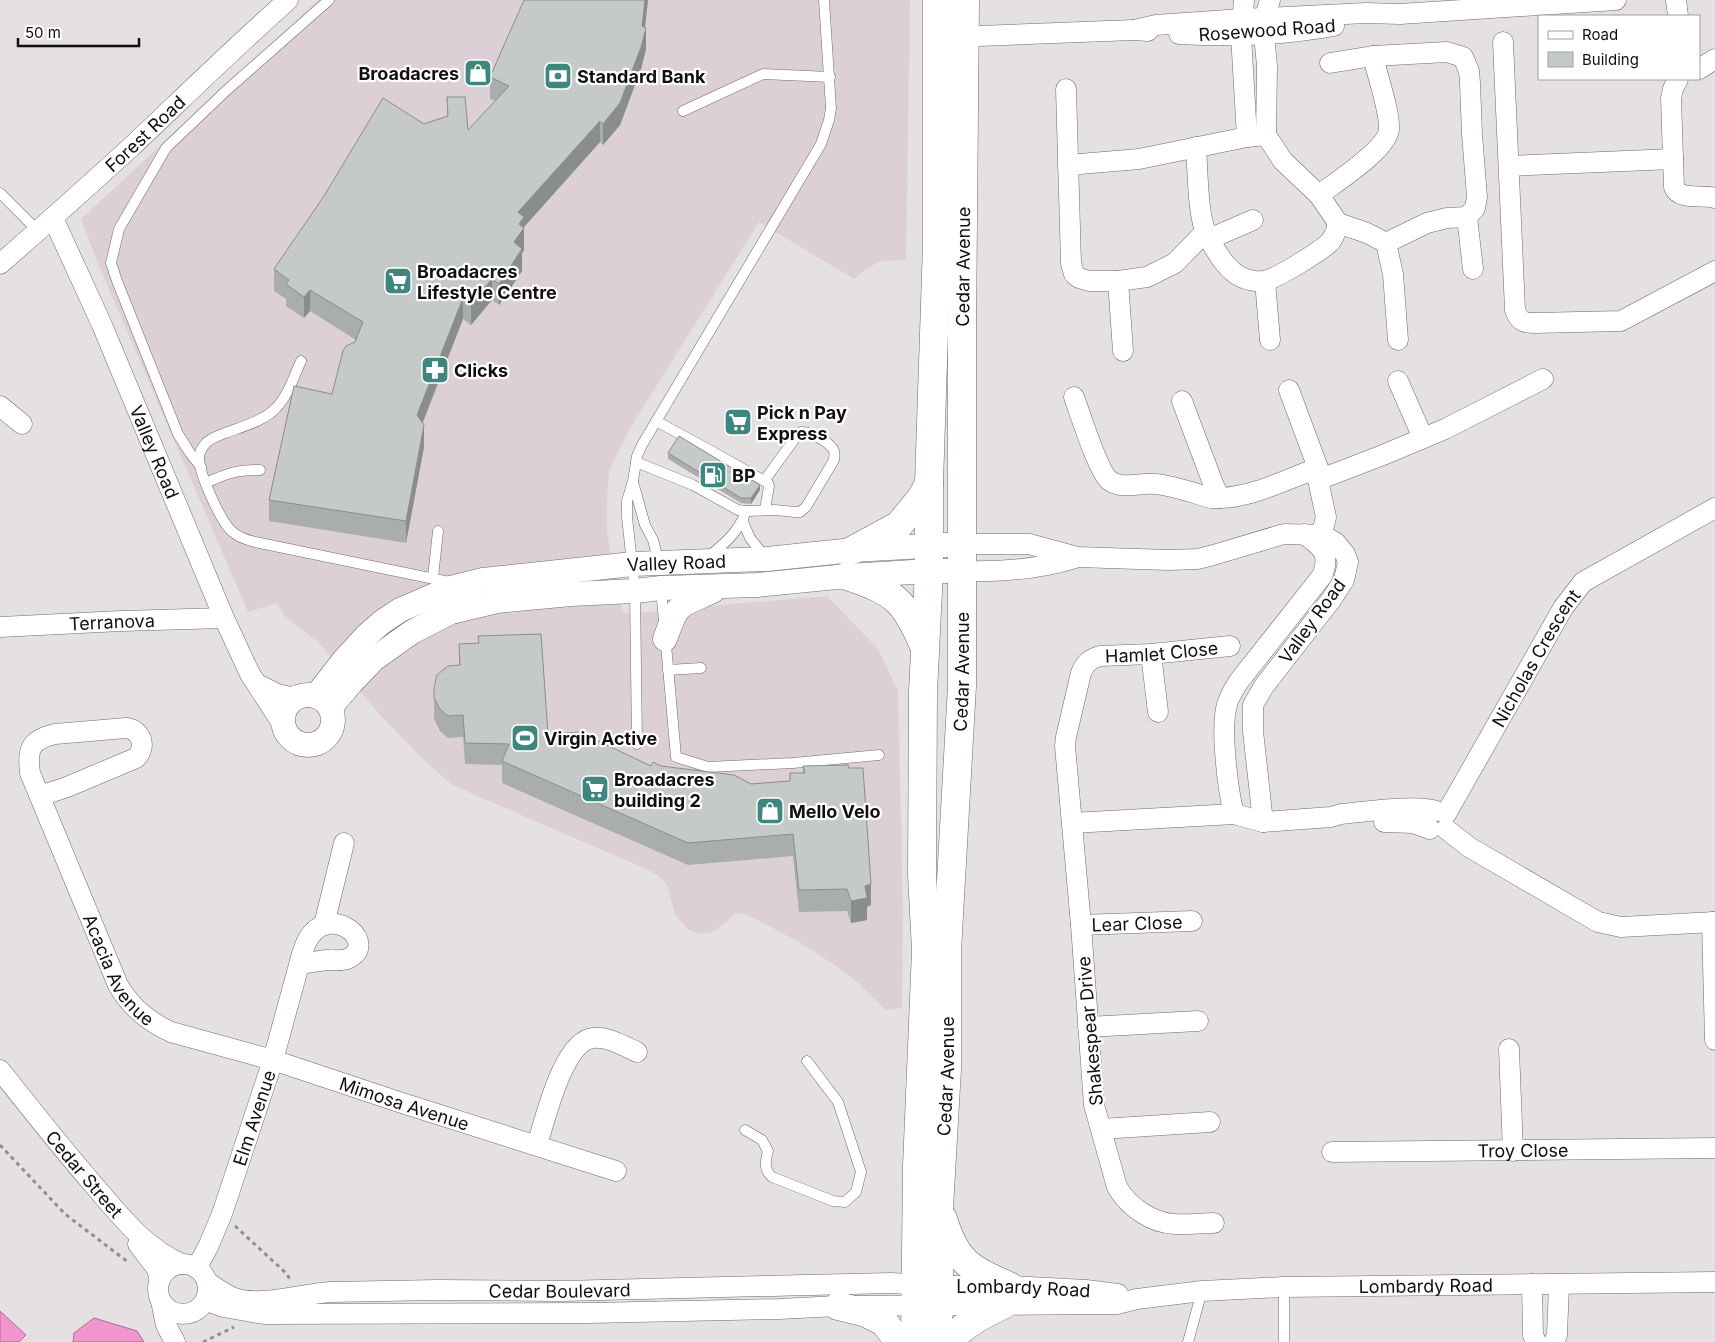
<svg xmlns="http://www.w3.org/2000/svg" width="1715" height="1342" viewBox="0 0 1715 1342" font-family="Inter,sans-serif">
	<rect width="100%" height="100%" fill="#e5e0e2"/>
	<!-- built -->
	<polygon fill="#dcd0d6" points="318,0 910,0 906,260 881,261 866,269 854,279 759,222 629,430 609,471 607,500 607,534 623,613 684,611 697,607 827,596 878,649 898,691 903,909 902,1008 886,1010 855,980 836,966 799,942 754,918 741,913 735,913 729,920 712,932 701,934 689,930 675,915 667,885 658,875 635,864 452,785 422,758 381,716 318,642 285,617 277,603 248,612 98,264 81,219"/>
	<!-- water -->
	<g fill="#f095cd" stroke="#ad6d94">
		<polygon points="0,1311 26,1335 19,1342 0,1342"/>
		<polygon points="94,1318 137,1331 144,1342 73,1342 74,1333"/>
	</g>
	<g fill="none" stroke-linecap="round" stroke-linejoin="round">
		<defs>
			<g id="service">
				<polyline points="683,111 763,74 830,77"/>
				<polyline points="0,193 38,231"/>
				<path d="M 301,361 C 294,376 288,396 276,408 C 264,421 241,427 225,433 C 218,436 210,438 205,444 C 202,448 199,453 199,458 C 199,473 221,524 234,533 C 240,538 247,540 255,542 L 454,583"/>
				<polyline points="656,421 713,452 768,483 769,486 765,510"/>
				<path d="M 636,462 L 693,485 L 738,510 L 746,511 L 775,510 L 795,512 L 800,512 L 806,507 L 834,460 C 834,457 835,454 834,451 C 831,443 810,431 801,432 L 796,437 L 764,481"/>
				<polyline points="201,467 190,453 178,434 117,281 111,263 119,229 166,148 228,89 329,0"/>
				<polyline points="633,482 645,525 653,540 659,563"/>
				<path d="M 206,483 C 227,473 237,470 260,470"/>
				<polyline points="743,522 750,538 765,557"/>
				<path d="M 708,557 C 724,544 739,532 746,511"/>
				<polyline points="433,577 438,531"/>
				<polyline points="661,588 676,757 708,767 793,763 879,755"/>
				<polyline points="668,670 701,668"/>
				<polyline points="637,744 635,591 627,517 627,501 633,481 637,456 642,445 821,144 829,120 831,108 824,0"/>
				<path d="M 745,1130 L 762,1140 L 768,1151 C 765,1162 764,1170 772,1177 L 833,1201 L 845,1202 L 856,1192 L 861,1172 L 838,1102 L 807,1061"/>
				<polyline points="1284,1287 1284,1342"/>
				<polyline points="1188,1342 1202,1291"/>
			</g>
			<g id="minor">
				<polyline points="1244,0 1241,35 1247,137"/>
				<polyline points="1270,0 1265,17 1264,34 1267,66 1266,135 1283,161 1319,195 1338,223 1367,233 1386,243 1393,274 1398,340"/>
				<polyline points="1676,0 1678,16"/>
				<polyline points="1134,30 1156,25 1242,19 1366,13 1400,14 1616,0"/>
				<path d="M 1179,34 C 1230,37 1284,35 1334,26"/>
				<polyline points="952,37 1134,30 1148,31"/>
				<path d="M 1503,42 L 1515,310 C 1519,321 1523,323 1535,323 L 1621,321 L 1715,271"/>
				<polyline points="1330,63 1373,56 1447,52 1463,57 1469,71 1470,83 1472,134 1477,197 1475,208 1467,217 1447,218 1427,223 1386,243"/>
				<polyline points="1699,69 1715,59"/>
				<path d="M 1678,79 L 1673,89 L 1671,98 L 1674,187 C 1679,201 1703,194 1715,198"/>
				<polyline points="1066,89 1071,263 1074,274 1079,278 1089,281 1118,281 1147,277 1175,263 1205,232"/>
				<path d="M 1196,147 C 1198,170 1197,221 1209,239 L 1253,220"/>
				<polyline points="1068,165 1139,159 1247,137 1266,135"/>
				<polyline points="1509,166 1673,159"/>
				<path d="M 1319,195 C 1336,182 1388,149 1389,129 C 1390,111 1377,75 1373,56"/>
				<polyline points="1467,217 1473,269"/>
				<path id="s1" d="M 53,218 L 102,325 L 224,618 L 250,674 L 283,725"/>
				<path d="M 1209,239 C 1217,252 1226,270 1241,277 C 1247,280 1257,282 1264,281 C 1276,279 1323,250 1331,241 C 1335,235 1337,230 1338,223"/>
				<path id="s2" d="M 0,264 C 44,226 87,187 130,148 C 183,98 234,48 288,0"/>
				<polyline points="1118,281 1123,351"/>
				<polyline points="1265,281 1270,340"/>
				<polyline points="1398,381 1423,438"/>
				<polyline points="1289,390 1318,468 1318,480 1326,517 1319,545"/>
				<path d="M 1074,397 C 1080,413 1098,472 1110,481 C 1123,490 1142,482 1156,484 C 1175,486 1193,493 1211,498 L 1220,498"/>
				<path d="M 1182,401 L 1214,486 L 1220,498 C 1253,497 1287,479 1318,468"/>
				<polyline points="0,406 22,424"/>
				<polyline points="1318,480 1383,455 1445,429 1543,379"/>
				<polyline points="962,544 1029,544 1077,557 1169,560 1197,559 1210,556 1284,534 1323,535 1336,543 1345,554 1348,562 1344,580 1331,600 1264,686 1253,705 1253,731 1263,822"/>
				<path d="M 962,571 C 998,572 1041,569 1075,558"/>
				<path id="s3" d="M 0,627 L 121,621 L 224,618"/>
				<polyline points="1151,654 1158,712"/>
				<polyline points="257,684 277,694 295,698"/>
				<path id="s4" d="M 40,796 L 67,787 L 136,758 C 147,747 142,730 126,728 L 55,734 C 30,740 27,749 30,773 L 118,985 C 130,1006 149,1022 171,1032 L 273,1060 L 399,1102 L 616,1171"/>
				<path d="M 1234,814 C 1228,791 1220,728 1227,705 C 1229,696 1234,689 1239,681 L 1322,576 C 1331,553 1322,547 1304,534"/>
				<path id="s5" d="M 1446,814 L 1563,608 L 1583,582 L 1715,508"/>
				<polyline points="1384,822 1413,823 1430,829"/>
				<path d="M 1072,823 L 1234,814 L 1263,822 L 1331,817 L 1341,814 C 1361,812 1419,804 1436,811"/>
				<polyline points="1446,829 1469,847 1598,922 1621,927 1715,922"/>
				<polyline points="1712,922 1715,1040"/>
				<polyline points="324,925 344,843"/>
				<path id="s6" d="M 1081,925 L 1192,921"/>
				<polyline points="1088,1027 1198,1021"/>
				<polyline points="1509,1049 1513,1151"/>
				<path id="s7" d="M 0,1070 C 30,1108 60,1146 92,1183 C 118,1213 144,1248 182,1264"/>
				<polyline points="1101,1129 1210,1122"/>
				<path d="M 537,1145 C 545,1120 563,1041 593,1038 C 607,1036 624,1046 637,1052"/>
				<path id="s8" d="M 1332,1152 L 1715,1148"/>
				<path id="s9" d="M 1214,1223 C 1201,1223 1188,1225 1175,1224 C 1151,1223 1129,1207 1117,1187 L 1094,1105 L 1081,925 L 1065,746 L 1066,737 L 1081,673 C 1085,663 1090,659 1100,656 L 1151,654 L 1230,646"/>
				<polyline points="138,1244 157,1269 160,1280"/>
				<circle cx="183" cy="1289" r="25"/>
				<path id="s10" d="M 197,1267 L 208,1247 L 222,1214 L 273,1060 L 302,954 C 304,948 306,941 310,936 C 334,903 380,945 347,959 C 341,961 333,960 327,960 C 318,961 309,963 300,964"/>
				<path id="s11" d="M 207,1282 C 215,1287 224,1294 234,1298 C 259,1307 303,1294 330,1292 L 438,1290 L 561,1291 L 891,1283 L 939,1286 L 1009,1286 L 1086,1290 L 1118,1294"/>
				<polyline points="1532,1284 1533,1335 1536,1342"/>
				<path id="s12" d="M 205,1300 L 223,1307 L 264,1314 L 590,1313 L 779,1309 L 838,1306 L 1104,1304 L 1117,1304 L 1137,1299 L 1202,1291 L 1284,1287 L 1715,1282"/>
				<polyline points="161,1301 166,1325 175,1342"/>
				<polyline points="1554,1342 1557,1335 1559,1285"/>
			</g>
			<g id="tertiary">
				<path d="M 665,639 C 679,600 677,608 713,591"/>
				<circle cx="308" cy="720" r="25"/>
				<path id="s13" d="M 316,696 L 344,660 L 367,635 L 382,622 L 400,610 L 451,588 L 483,580 L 633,564 L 767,559 L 853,550 L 962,544"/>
				<polyline points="330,708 351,683 374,659 412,632 451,612 497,601 571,594 635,591 661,588 757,585 847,576 929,571 962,571"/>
			</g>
			<g id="secondary">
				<polyline points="853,550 899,525 922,497 929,483"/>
				<path d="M 847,576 C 895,592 904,600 924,646"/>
				<path d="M 943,1219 C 956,1262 970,1269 1009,1286"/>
				<polyline points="838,1306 866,1313 884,1322 899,1342"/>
				<polyline points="915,1342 917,1166 926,950 922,875 923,692 929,571 929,483 937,244 937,0"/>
				<path id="s14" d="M 937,1342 L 939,1306 L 939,1208 L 947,1069 L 947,951 L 962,686 L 962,332 L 965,0"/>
				<path d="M 948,1342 C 964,1324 984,1314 1005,1304"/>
			</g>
		</defs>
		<!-- service casing -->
		<use href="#service" stroke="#6e6a6c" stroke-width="11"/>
		<!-- minor casing -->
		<use href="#minor" stroke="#6e6a6c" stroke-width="21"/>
		<!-- tertiary casing -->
		<use href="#tertiary" stroke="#6e6a6c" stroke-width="25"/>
		<!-- secondary casing -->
		<use href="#secondary" stroke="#6e6a6c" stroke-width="29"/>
		<!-- path -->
		<g stroke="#928e90" stroke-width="3" stroke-dasharray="4 4" stroke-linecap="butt">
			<polyline points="0,1145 65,1214 128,1262"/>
			<polyline points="235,1226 287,1274 291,1282"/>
			<polyline points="203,1342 234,1327"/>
		</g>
		<!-- service -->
		<use href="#service" stroke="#fff" stroke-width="10"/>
		<!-- minor -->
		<use href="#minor" stroke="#fff" stroke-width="20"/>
		<!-- tertiary -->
		<use href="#tertiary" stroke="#fff" stroke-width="24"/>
		<!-- secondary -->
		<use href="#secondary" stroke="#fff" stroke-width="28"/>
	</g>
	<!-- wall -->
	<g fill="#a9aead">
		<polygon points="648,0 645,27 646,49 641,69 620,125 603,145 600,142 524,227 524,250 522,253 522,271 499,305 492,300 471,325 463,319 423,423 424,447 406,543 269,521 269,500 332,394 356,340 310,311 304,318 286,306 286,299 274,291 274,269 424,124 447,116 447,97 468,130 496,101 490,99 490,77"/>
		<polygon points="668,453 760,490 751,504 741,503 668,459"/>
		<polygon points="478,636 548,734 651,766 661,766 751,784 790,781 803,773 803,766 871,905 867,907 867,920 851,923 847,911 799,912 793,856 688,865 502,783 502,765 465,764 463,737 448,738 440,731 434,719 434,687 459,665 459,644 478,643"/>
	</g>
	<!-- shaded-wall -->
	<g fill="#8a8d8d">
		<polygon points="645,0 648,0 644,36 646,28 646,49 641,69 620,125 603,145 603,124 642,26"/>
		<polygon points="600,121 600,142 524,227 524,250 522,253 522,271 499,305 499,284 518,212"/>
		<polygon points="492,279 492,300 471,325 471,303"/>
		<polygon points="310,290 310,311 304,318 304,297"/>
		<polygon points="463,298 463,319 417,436 417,415"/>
		<polygon points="424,425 424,447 406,543 406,521"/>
		<polygon points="760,485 760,490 751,504 751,498"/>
		<polygon points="871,884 871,905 867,907 867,920 851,923 851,901 865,886"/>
	</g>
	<!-- building -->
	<g fill="#c5cac9" stroke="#8a8d8d">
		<polygon points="524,0 645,0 642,26 646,28 641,47 620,103 603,124 600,121 518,212 524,217 519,224 524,228 514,242 522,249 499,284 492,279 471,303 463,298 417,415 424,425 406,521 269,500 294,386 332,394 343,351 346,346 355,342 363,322 310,290 304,297 286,284 289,280 274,269 324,196 383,98 424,124 448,116 447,97 465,97 468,130 509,86 490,77"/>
		<polygon points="679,436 760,485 751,498 741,498 668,453"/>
		<polygon points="541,634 548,734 579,732 651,766 653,762 661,766 734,775 751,784 790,781 790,773 805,773 803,766 848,765 849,768 863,768 871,884 865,886 867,898 851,901 847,889 799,890 793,834 688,843 502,761 509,744 465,743 463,715 448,716 440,709 434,698 434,687 437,675 448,666 460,665 459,644 479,643 478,636"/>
	</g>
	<!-- icons -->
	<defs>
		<symbol id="shop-square" viewBox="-11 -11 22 22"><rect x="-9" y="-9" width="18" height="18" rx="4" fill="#3f867f" stroke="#fff"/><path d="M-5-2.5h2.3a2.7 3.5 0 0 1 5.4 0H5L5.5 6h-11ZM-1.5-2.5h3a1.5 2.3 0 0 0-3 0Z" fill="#fff"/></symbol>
		<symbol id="bank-square" viewBox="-11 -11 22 22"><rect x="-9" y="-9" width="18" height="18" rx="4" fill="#3f867f" stroke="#fff"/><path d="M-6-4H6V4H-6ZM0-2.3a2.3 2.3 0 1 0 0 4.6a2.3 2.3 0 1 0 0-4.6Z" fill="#fff"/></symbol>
		<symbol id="supermarket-square" viewBox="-11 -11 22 22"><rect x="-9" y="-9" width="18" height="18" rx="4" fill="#3f867f" stroke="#fff"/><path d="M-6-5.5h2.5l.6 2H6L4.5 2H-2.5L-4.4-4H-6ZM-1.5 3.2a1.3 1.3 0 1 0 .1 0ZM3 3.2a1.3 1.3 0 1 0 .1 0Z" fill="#fff"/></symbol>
		<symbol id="pharmacy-square" viewBox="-11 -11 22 22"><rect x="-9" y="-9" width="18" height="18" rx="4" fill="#3f867f" stroke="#fff"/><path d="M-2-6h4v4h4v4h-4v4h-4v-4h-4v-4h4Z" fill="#fff"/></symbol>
		<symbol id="fuel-square" viewBox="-11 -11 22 22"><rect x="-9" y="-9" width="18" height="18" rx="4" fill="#3f867f" stroke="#fff"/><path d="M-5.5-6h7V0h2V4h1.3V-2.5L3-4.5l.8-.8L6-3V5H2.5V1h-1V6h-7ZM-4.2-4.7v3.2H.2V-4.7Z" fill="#fff"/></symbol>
		<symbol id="stadium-square" viewBox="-11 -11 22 22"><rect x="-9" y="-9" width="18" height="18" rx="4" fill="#3f867f" stroke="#fff"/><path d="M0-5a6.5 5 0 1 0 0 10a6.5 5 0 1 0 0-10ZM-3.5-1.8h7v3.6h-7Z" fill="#fff"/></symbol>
	</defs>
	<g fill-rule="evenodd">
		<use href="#shop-square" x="462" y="57" width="32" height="32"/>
		<use href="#bank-square" x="542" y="60" width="32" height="32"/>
		<use href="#supermarket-square" x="382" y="265" width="32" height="32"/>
		<use href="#pharmacy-square" x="419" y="354" width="32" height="32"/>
		<use href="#supermarket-square" x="722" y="406" width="32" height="32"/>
		<use href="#fuel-square" x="697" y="459" width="32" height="32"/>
		<use href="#stadium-square" x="509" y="722" width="32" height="32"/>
		<use href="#supermarket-square" x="579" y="773" width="32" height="32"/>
		<use href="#shop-square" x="754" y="795" width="32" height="32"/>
	</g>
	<g text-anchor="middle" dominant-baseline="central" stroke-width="4.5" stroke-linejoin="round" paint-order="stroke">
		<!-- street labels -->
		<g font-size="18" fill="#110f10" stroke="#fff">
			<text transform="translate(1267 30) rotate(-4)">Rosewood Road</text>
			<text stroke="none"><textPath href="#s2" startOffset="195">Forest Road</textPath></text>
			<text stroke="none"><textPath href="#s14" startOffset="1076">Cedar Avenue</textPath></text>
			<text stroke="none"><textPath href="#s1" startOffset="255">Valley Road</textPath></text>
			<text stroke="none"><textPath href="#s13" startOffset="404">Valley Road</textPath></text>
			<text transform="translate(1312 621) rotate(-54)">Valley Road</text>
			<text stroke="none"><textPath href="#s3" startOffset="112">Terranova</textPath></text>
			<text stroke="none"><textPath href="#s9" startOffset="719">Hamlet Close</textPath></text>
			<text stroke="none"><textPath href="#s5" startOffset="180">Nicholas Crescent</textPath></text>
			<text stroke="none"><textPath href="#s14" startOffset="671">Cedar Avenue</textPath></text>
			<text stroke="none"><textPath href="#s6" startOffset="56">Lear Close</textPath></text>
			<text stroke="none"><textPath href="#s4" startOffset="485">Acacia Avenue</textPath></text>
			<text transform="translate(1090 1031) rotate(-95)">Shakespear Drive</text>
			<text stroke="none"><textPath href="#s14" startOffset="266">Cedar Avenue</textPath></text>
			<text stroke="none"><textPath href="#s4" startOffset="814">Mimosa Avenue</textPath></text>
			<text stroke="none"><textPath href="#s10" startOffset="160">Elm Avenue</textPath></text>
			<text stroke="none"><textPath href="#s8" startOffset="191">Troy Close</textPath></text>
			<text stroke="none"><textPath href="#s7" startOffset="134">Cedar Street</textPath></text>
			<text stroke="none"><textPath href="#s12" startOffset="1224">Lombardy Road</textPath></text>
			<text stroke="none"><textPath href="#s11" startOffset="822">Lombardy Road</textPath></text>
			<text stroke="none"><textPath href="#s11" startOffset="358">Cedar Boulevard</textPath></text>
		</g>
		<!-- poi labels -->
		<g font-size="18" font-weight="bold" fill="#110f10" stroke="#fff" text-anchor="start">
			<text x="459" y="73" text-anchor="end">Broadacres</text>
			<text x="577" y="76">Standard Bank</text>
			<text x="417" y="271">Broadacres<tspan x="417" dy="21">Lifestyle Centre</tspan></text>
			<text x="454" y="370">Clicks</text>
			<text x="757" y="412">Pick n Pay<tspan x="757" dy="21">Express</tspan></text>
			<text x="732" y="475">BP</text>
			<text x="544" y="738">Virgin Active</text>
			<text x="614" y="779">Broadacres<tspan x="614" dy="21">building 2</tspan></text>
			<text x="789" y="811">Mello Velo</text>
		</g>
	</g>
	<!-- legend -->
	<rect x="1538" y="15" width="162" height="65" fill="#ffffff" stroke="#a09f9f"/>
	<rect x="1548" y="31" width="25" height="8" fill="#ffffff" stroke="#a09f9f"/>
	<text x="1582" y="40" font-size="15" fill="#110f10">Road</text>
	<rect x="1548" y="52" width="25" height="15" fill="#c5cac9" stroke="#a09f9f"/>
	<text x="1582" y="65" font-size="15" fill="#110f10">Building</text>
	<!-- scale -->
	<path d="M18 38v8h121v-8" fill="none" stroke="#110f10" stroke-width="2.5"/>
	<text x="25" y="38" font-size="15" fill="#110f10" stroke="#ffffff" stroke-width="4" paint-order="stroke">50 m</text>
</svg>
